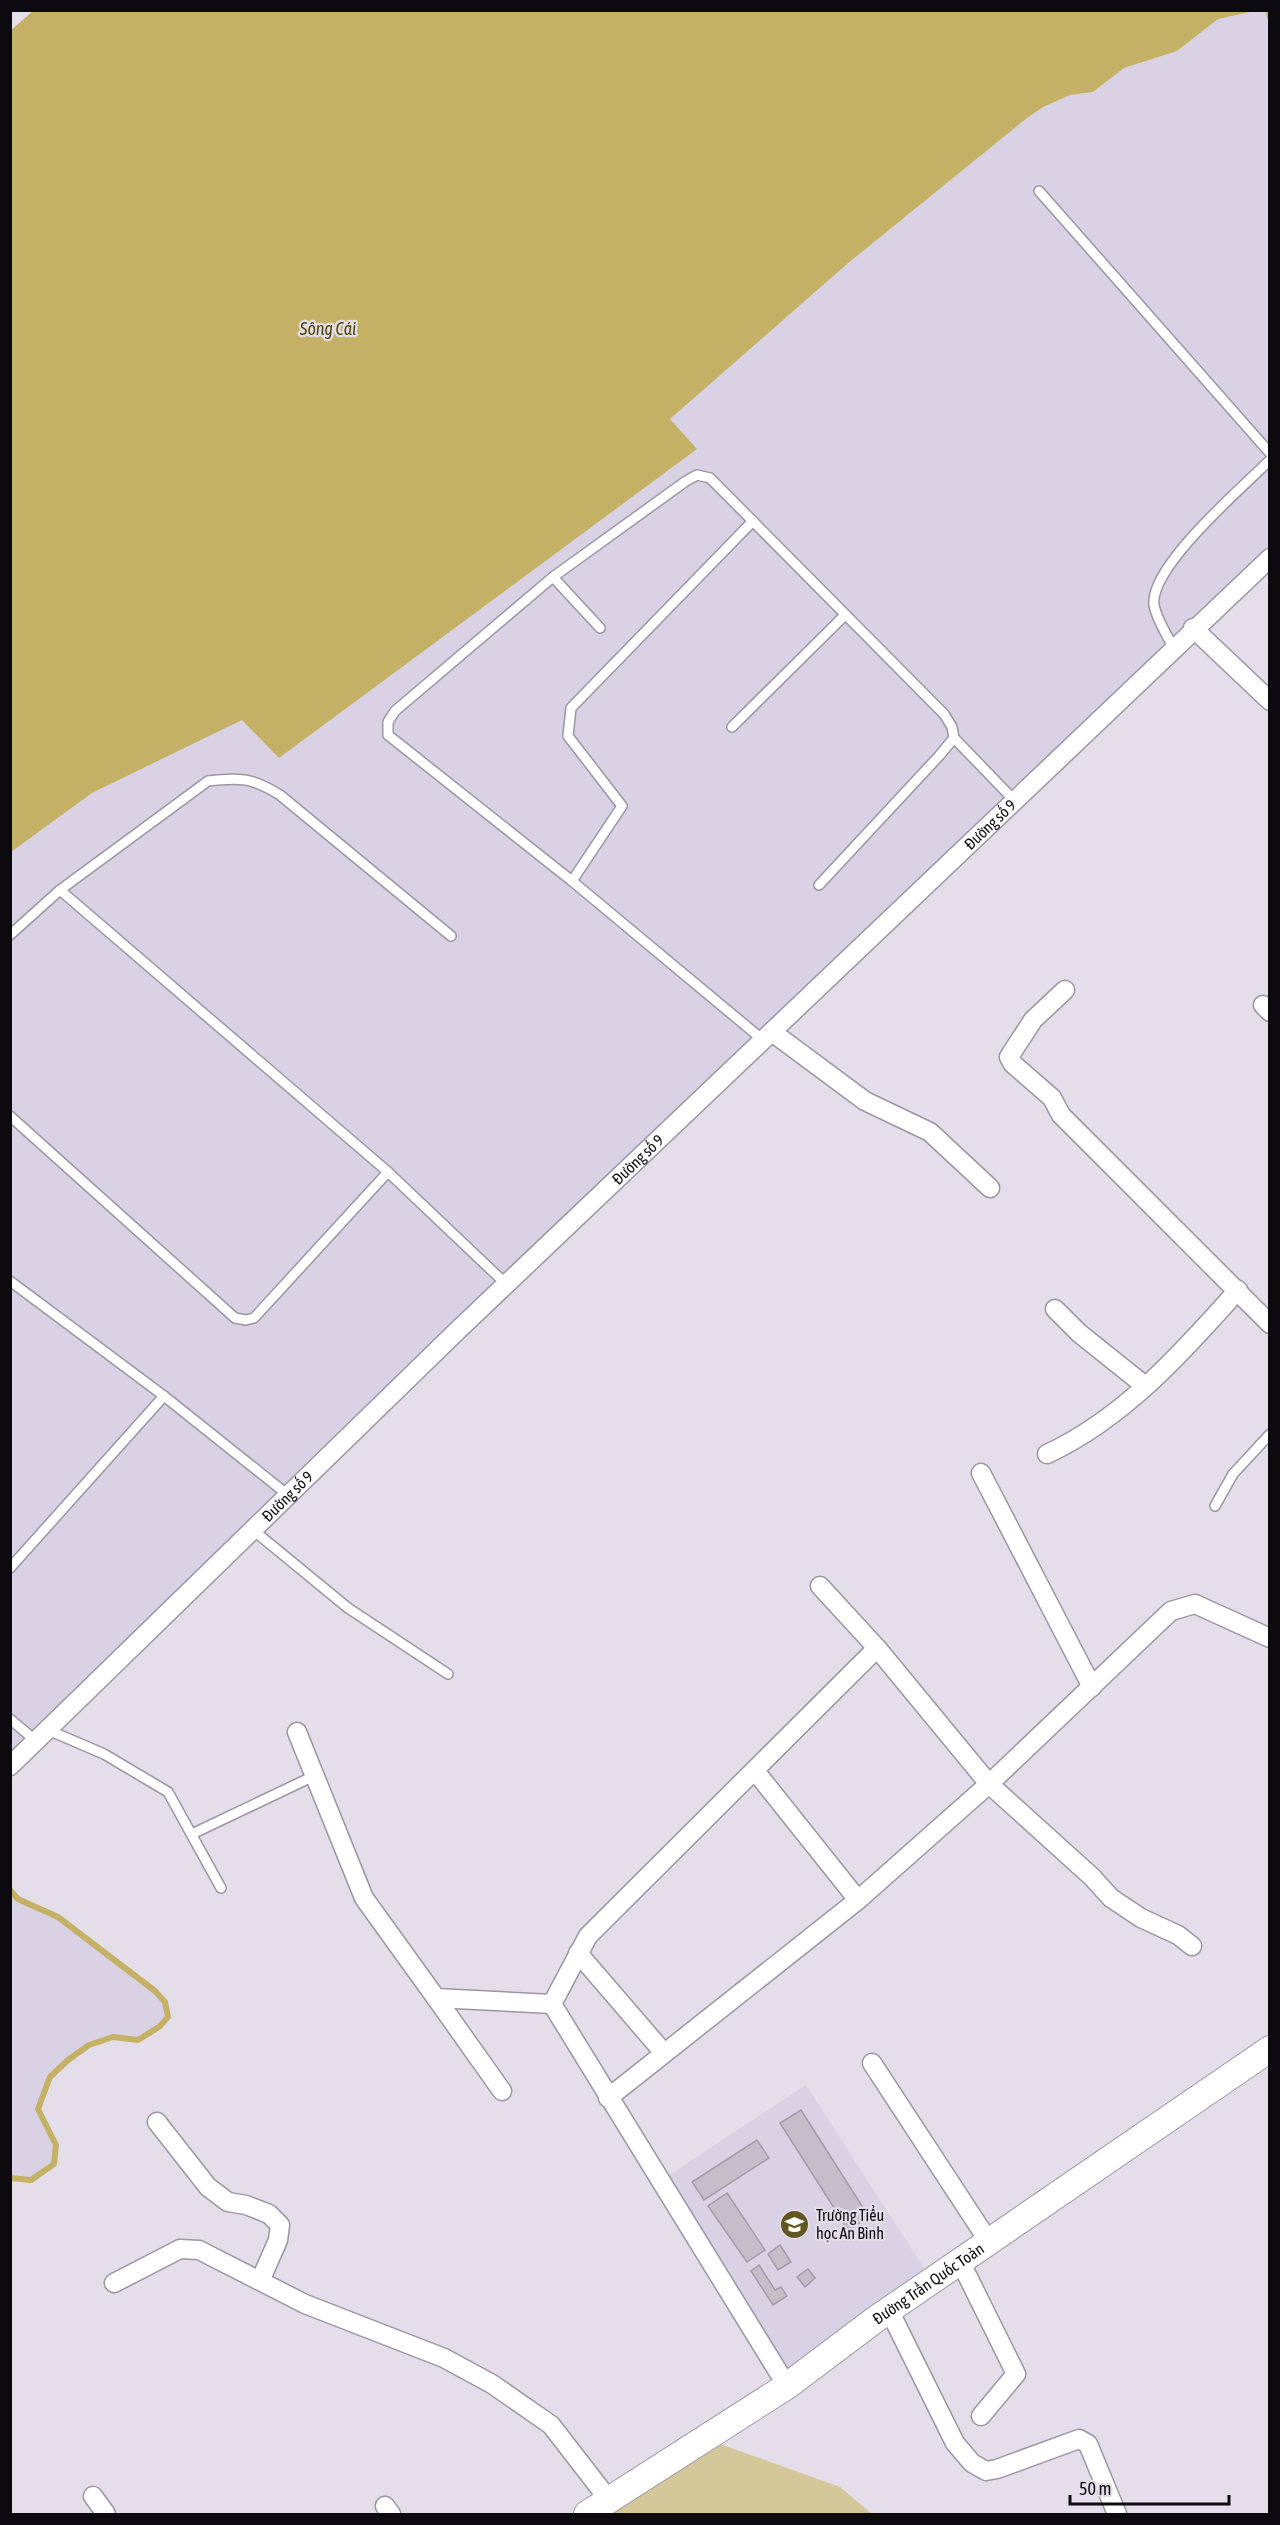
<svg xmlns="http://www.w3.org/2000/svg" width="1280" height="2525" viewBox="0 0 1280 2525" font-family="'Asap Condensed',sans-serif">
	<rect width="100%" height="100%" fill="#e3deea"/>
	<!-- built -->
	<g fill="#d9d1e4">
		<polygon points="1255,11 1269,11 1269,547 11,1756 11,852 92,793 242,720 279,758 697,449 670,419 847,264 1027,118 1043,107 1070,95 1093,92 1124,68 1177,51 1218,19"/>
		<polygon points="11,1890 18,1899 58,1917 155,1991 165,2002 168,2017 159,2027 138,2040 113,2037 89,2045 50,2077 38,2109 56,2145 54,2164 31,2180 11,2178"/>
		<polygon points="806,2085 925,2270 787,2372 666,2177"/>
	</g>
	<!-- green -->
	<polygon fill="#d4c89a" points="720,2444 840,2487 872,2514 608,2514"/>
	<!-- water -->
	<polygon fill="#c5b165" points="33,11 33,10 1255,11 1218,19 1177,51 1124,68 1093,92 1070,95 1043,107 1027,118 847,264 670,419 697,449 279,758 242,720 92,793 11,852 10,31"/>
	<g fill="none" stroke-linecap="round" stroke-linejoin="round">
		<!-- stream -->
		<g stroke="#c5b165" stroke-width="6">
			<polyline points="1268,10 1270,17"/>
			<polyline points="10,1890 18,1899 58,1917 155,1991 165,2002 168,2017 159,2027 138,2040 113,2037 89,2045 68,2060 50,2077 38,2109 56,2145 54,2164 31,2180 10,2178"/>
		</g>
	</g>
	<!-- building -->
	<g fill="#c3beca" stroke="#a19ca8" stroke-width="1.5">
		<polygon points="801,2110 869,2217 848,2230 780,2123"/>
		<polygon points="757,2140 769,2158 704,2200 692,2182"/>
		<polygon points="727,2193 765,2250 747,2262 708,2206"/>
		<polygon points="780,2245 791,2262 778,2270 768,2254"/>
		<polygon points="759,2265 775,2290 781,2287 787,2296 773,2305 751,2271"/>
		<polygon points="808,2269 815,2278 805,2287 797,2277"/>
	</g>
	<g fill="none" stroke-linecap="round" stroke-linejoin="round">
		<defs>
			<g id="service">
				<polyline points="1039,191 1270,453"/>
				<polyline points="553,577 600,628"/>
				<path d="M 1173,647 C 1167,635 1156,618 1154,605 C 1149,567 1243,487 1270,460"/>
				<polyline points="732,727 845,615"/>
				<polyline points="954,738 1015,801"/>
				<polyline points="572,881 622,806 568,736 571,708 753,521"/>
				<path d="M 60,890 L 208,781 C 240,777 253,778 280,795 L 451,936"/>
				<polyline points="10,935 60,890 388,1172 506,1284"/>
				<polyline points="763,1040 572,881 388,735 388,722 395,711 553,577 686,481 697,475 710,478 944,714 952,727 954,738 939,756 819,885"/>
				<polyline points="10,1116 235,1318 246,1320 254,1318 388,1172"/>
				<polyline points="10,1281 164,1396 288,1495"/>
				<polyline points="1215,1506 1233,1474 1270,1434"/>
				<polyline points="253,1530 348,1608 448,1674"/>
				<polyline points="10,1568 164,1396"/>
				<polyline points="10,1719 36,1741"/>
				<polyline points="48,1730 104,1754 168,1792 221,1888"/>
				<polyline points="192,1834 316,1775"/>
			</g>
			<g id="minor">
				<polyline points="1193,628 1270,701"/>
				<polyline points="1065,990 1033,1020 1009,1057 1013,1064 1052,1098 1061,1115 1270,1324"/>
				<polyline points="1263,1005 1270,1012"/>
				<polyline points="772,1032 865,1101 930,1132 990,1188"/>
				<polyline points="1055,1309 1079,1333 1144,1385"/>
				<path d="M 1047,1454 C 1123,1419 1183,1352 1238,1290"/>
				<polyline points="981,1473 1092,1687"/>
				<polyline points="820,1586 877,1648 989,1784 1092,1877 1111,1898 1141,1918 1178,1935 1192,1946"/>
				<polyline points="297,1732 364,1898 436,1998 552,2004"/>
				<path id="s1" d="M 10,1766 L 456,1332 L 1270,558"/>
				<polyline points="756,1772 858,1900"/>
				<polyline points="578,1953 664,2053"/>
				<polyline points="436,1998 502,2091"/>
				<polyline points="872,2063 989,2242"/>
				<polyline points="608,2098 858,1900 989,1784 1171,1611 1195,1604 1270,1638"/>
				<polyline points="157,2122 208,2187 228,2202 246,2205 269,2214 280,2225 278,2240 261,2279"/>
				<polyline points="960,2261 1016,2374 981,2416"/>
				<polyline points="114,2283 180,2249 199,2250 305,2304 444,2358 492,2384 551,2425 609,2500"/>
				<polyline points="889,2310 955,2443 972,2463 986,2471 997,2469 1079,2439 1088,2444 1117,2514"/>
				<polyline points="787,2386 552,2004 588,1936 877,1648"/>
				<polyline points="93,2496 106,2514"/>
				<polyline points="385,2506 391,2514"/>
			</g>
			<g id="secondary">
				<path id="s2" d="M 587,2514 L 787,2386 L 876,2319 L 1270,2049"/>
			</g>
		</defs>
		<!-- service casing -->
		<use href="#service" stroke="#9b96a2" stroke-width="12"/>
		<!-- minor casing -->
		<use href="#minor" stroke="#9b96a2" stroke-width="21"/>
		<!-- secondary casing -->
		<use href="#secondary" stroke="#9b96a2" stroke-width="28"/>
		<!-- service -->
		<use href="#service" stroke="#fff" stroke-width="9"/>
		<!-- minor -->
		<use href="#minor" stroke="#fff" stroke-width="18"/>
		<!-- secondary -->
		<use href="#secondary" stroke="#fff" stroke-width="26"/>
	</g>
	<!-- icons -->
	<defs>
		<symbol id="school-disc" viewBox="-11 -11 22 22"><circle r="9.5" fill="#625622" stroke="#e3deea"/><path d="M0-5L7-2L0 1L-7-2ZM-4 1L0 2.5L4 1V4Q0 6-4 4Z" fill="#fff"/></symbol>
	</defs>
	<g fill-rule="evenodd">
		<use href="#school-disc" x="778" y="2208" width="33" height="33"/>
	</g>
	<g text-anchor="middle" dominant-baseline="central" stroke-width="4.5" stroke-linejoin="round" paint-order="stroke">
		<!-- street labels -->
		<g font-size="16" fill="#0c0a0e" stroke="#e3deea">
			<text stroke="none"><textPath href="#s1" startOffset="1359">Đường số 9</textPath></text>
			<text stroke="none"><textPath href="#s1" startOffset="873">Đường số 9</textPath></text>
			<text stroke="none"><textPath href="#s1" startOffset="387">Đường số 9</textPath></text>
			<text stroke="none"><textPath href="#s2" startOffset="412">Đường Trần Quốc Toản</textPath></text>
		</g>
		<!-- poi labels -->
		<g font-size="16" fill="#0c0a0e" stroke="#e3deea" text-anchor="start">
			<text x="816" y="2215">Trường Tiểu<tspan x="816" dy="18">học An Bình</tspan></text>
		</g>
		<!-- water labels -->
		<g font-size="18" font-style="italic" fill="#524404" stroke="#e3deea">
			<text x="328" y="328">Sông Cái</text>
		</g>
	</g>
	<!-- border -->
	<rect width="1280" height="2525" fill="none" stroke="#0c0a0e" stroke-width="24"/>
	<!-- scale -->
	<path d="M1070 2495v9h159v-9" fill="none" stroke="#0c0a0e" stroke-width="3"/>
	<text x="1079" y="2495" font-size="18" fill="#0c0a0e" stroke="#e3deea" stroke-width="4.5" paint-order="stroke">50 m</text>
</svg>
